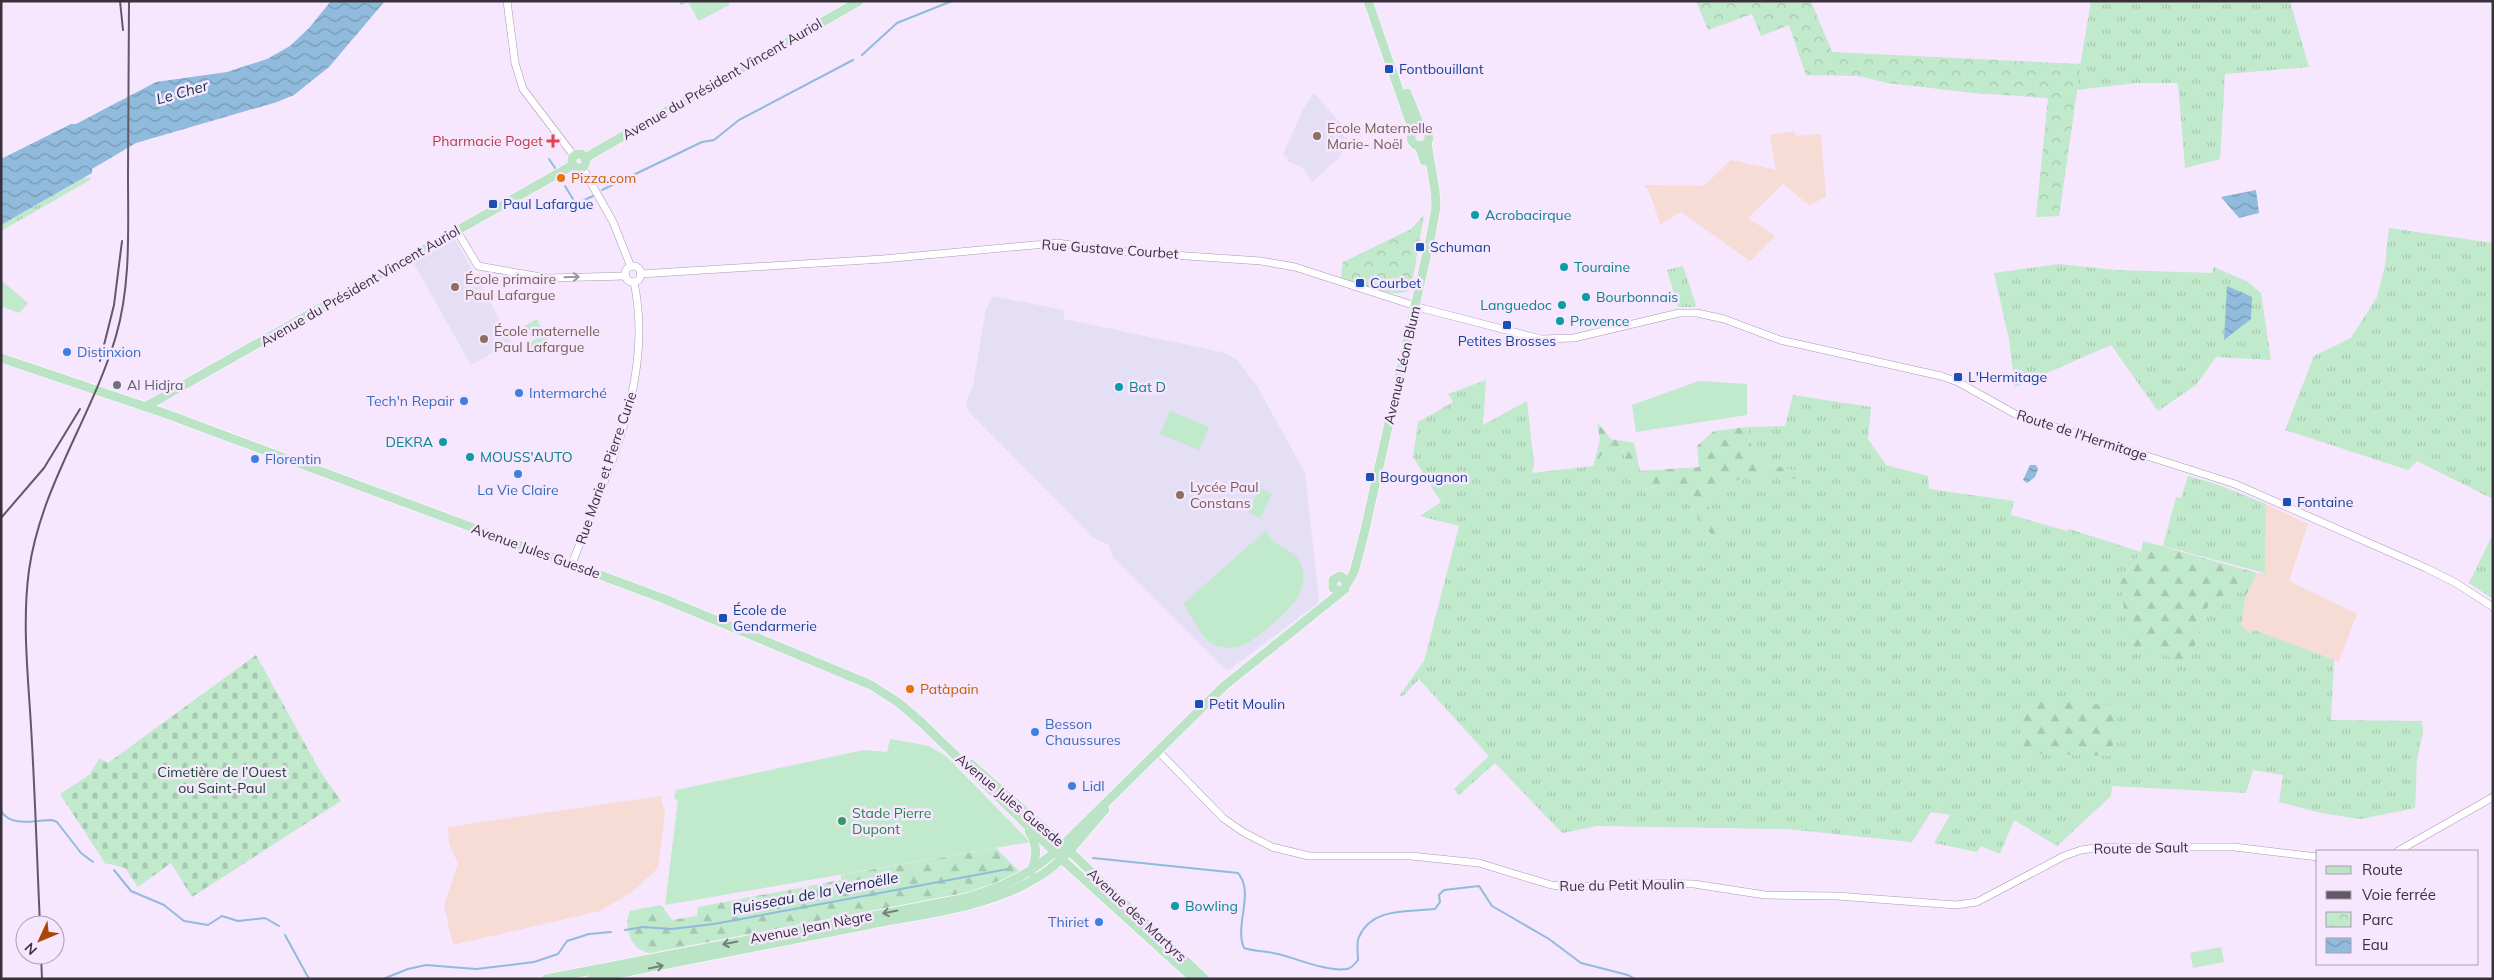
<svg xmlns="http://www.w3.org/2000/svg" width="2494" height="980" viewBox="0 0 2494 980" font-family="Mulish,sans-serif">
	<defs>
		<pattern id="grass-tufts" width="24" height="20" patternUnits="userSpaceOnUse" patternTransform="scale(1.25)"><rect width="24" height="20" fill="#c1e9cc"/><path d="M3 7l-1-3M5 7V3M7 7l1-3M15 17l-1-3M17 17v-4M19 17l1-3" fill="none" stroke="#a7c8b0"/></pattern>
		<pattern id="forest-firs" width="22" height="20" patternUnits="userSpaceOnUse" patternTransform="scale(1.25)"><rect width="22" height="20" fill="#c1e9cc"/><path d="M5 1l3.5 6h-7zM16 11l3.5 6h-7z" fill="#a7c8b0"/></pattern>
		<pattern id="cemetery-stones" width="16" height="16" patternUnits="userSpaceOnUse" patternTransform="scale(1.25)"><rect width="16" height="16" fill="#c1e9cc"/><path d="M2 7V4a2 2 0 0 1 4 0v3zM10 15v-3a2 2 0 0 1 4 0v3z" fill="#a7c8b0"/></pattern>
		<pattern id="park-crowns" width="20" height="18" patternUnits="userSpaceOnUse" patternTransform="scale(1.25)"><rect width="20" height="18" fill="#c1e9cc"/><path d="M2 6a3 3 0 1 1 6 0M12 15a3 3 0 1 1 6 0" fill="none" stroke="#a7c8b0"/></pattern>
		<pattern id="water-waves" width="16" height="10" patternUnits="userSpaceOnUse" patternTransform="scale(1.25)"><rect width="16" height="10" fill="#90bbdc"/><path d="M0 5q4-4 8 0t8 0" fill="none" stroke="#7799b4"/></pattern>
	</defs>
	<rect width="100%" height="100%" fill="#f6e6fe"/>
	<!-- industrial -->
	<g fill="#f6dcd5">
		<polygon points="1794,131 1796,136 1821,134 1826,197 1809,205 1783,184 1748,218 1775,236 1750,261 1681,212 1660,224 1649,191 1644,185 1704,186 1731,160 1776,170 1770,135"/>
		<polygon points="2266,504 2308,524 2289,581 2357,614 2339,662 2255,630 2249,633 2241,625 2246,595 2257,573 2265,573"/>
		<polygon points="661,796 665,814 658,868 632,892 600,911 453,945 444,906 458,864 449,843 448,827"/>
	</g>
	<!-- education -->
	<g fill="#e4dff5">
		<polygon points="1314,93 1344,127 1343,135 1349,140 1339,158 1312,182 1303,168 1287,161 1288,158 1283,155 1303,109"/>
		<polygon points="452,239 455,240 472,269 471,278 478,280 512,342 471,365 413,262"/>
		<polygon points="993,296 1064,310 1064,319 1226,353 1238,361 1257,386 1305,473 1319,600 1317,604 1229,670 1225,669 1112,556 1109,545 1094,538 968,411 966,403 973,386 986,309"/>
	</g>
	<!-- grass -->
	<g fill="url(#grass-tufts)">
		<polygon points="2091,1 2290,1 2309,67 2225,74 2220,159 2185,168 2178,83 2136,83 2076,90"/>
		<polygon points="91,177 90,180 1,231 1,225 84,178"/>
		<polygon points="2389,228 2493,243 2493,499 2417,461 2408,470 2285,430 2314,356 2351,338 2377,297 2385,265"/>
		<polygon points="2059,264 2116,270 2212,273 2214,267 2248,282 2261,293 2271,360 2216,357 2196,385 2158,411 2111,345 2015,387 2009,339 1994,273"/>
		<polygon points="1683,266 1696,305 1695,307 1678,307 1667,270"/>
		<polygon points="1486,380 1483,425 1527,401 1534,464 1532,473 1593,466 1610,443 1623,448 1628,476 1643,489 1675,485 1713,537 1733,535 1710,512 1706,485 1735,482 1746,474 1813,480 1813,475 1755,461 1747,427 1785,426 1793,395 1871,407 1868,439 1886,465 1928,476 1929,489 2014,501 2011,515 2067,531 2069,529 2141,552 2120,583 2189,663 2209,603 2214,603 2233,587 2246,595 2241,625 2249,633 2255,630 2334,660 2331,720 2422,721 2423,732 2417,760 2415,808 2361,819 2321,813 2279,802 2283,775 2253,770 2246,793 2112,786 2111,796 2057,846 2014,820 2000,854 1981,846 1977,852 1934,843 1950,815 1931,812 1912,842 1787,829 1597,826 1562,833 1495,763 1459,795 1454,789 1489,756 1419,679 1402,697 1400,695 1424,661 1459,526 1420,516 1441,502 1413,457 1418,422 1453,402 1448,394"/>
		<polygon points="2188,476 2216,484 2266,504 2265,573 2163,546 2176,497 2181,498"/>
		<polygon points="2493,534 2493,599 2469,583"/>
	</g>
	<!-- forest -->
	<g fill="url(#forest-firs)">
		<polygon points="1597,422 1611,439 1634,443 1640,471 1699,467 1697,446 1714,431 1747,427 1755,461 1813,475 1813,481 1746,474 1735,482 1706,485 1710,512 1733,535 1713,537 1675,485 1643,489 1628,476 1623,448 1610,444 1593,466 1600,440"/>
		<polygon points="2143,541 2257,573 2246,595 2233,587 2214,603 2209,603 2189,663 2130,645 2120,583 2141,552"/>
		<polygon points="2023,699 2119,706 2111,756 2019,753"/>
		<path d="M 996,848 L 1020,872 L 1007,880 L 974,891 L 650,953 C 631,951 623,927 630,911 L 661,905 L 672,920 L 697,916 L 698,907 L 841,880 L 841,875 Z"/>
	</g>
	<!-- cemetery -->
	<polygon fill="url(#cemetery-stones)" points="256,655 320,771 341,801 192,897 171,863 138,887 125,868 105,863 60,794 89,775 100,758 108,763"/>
	<!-- park -->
	<g fill="url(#park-crowns)">
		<polygon points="679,1 727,1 729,5 699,21 688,2 681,5"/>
		<polygon points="1696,1 1811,1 1832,52 2081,64 2059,216 2036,217 2048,98 1974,93 1887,83 1859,76 1806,75 1789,25 1761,36 1752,14 1708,30"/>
		<path d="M 1424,215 L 1411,288 C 1399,302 1359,283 1343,279 L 1341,276 L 1343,262 L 1411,229 Z"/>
	</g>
	<!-- garden -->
	<g fill="#c1e9cc">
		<polygon points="696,1 719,1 721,6 704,16"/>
		<polygon points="2,281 28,303 19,313 3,307 1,311"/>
		<polygon points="537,319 542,329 525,339 519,329"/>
		<polygon points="545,334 551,345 533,355 527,344"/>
		<polygon points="1699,381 1747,384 1747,415 1636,432 1632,405"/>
		<polygon points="1170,411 1209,427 1199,450 1160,434"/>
		<polygon points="1260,488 1272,494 1260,518 1248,512"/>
		<path d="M 1265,531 C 1268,534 1271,539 1275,542 C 1286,551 1296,551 1302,567 C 1305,577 1303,588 1298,597 C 1291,609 1255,642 1241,646 C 1232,649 1223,648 1215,645 C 1198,637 1194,617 1183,604 Z"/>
		<polygon points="890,739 929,746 946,756 1030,842 665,905 678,800 674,799 676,790 864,750 887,752"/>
		<polygon points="2221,947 2224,962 2193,968 2190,953"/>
	</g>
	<!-- water -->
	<g fill="url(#water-waves)">
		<polygon points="331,1 385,1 329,67 294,95 277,102 136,143 92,169 92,173 1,225 1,159 71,124 76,124 156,82 227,72 267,59 290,46 309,28"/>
		<polygon points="2256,190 2259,213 2239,218 2221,197"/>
		<polygon points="2227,286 2252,297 2251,319 2224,340"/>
		<polygon points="2030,465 2036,465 2038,469 2035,477 2027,483 2023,480"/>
	</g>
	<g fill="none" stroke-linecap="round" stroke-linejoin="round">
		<!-- stream -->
		<g stroke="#90bbdc" stroke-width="2">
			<polyline points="862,55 897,23 952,1"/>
			<polyline points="549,159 555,168"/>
			<polyline points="565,186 576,204 593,196"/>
			<polyline points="602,190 702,142 714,140 739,120 853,60"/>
			<path d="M 1,811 C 12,828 34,820 52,820 L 57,822 L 81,853 L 93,862"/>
			<path d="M 1093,858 L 1238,873 C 1255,893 1234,925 1244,948 C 1257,952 1270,951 1282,955 C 1300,960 1329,972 1347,969 C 1352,968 1355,964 1358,960 C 1358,953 1356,943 1359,937 C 1372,907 1408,912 1435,909 L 1440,902 L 1439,895 L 1444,890 L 1479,886 L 1492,906 L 1549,939 L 1581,963 L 1628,975 L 1635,979"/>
			<polyline points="114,870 131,891 164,905 184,921 208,925 222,916 238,921 265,918 279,926"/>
			<polyline points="625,930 643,927 671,929 714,924 1008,869"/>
			<polyline points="285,935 309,979"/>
			<polyline points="383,979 408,969 426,965 476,969 534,962 558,954 567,941 589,934 611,932"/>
		</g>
		<defs>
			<g id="minor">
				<polyline points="507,1 515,63 523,89 574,156"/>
				<polyline points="582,167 613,222 631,267"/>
				<polyline points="457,231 478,266 547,278 626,276"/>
				<circle cx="633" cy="274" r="8"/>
				<polyline points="640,274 883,259 1057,243 1114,251 1261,261 1295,267 1425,309 1541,339 1574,338 1679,313 1697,313 1724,319 1780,340 1941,376 1958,382 2015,414 2235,484 2426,568 2456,583 2493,607"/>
				<path d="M 572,564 C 606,473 655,381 634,282"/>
				<polyline points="1158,751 1223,818 1243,832 1272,847 1309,856 1411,856 1479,863 1551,885 1569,887 1655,883 1694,884 1765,895 1837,896 1956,905 1977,902 2064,856 2081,850 2102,847 2234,847 2318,857"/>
				<polyline points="2398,851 2493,797"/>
			</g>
			<g id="major">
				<polyline points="1368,1 1413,131"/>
				<polyline points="1407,93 1421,128"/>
				<circle cx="1420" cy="137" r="9"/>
				<polyline points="1419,145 1424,161"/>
				<circle cx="579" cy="161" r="7"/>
				<polyline points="585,158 859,1"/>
				<polyline points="1,358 164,413 662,598 871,685 899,703 921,722 1066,863 1194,979"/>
				<polyline points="145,407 573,165"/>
				<polyline points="1347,584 1354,572 1364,534 1431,235 1436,207 1435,190 1427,143"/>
				<polyline points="971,764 1063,845 1205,979"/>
				<path d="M 1029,831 C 1038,846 1037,856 1031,872"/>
				<path d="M 546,979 L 966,898 C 1007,886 1032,873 1063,845 L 1224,686 L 1345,589 L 1346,580 L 1340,576 L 1333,580 L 1333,588 L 1341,591"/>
				<path d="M 591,979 C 683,961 775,943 867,925 C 923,914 989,908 1038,877 C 1065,861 1084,832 1105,810"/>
			</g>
		</defs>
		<!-- minor casing -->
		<use href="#minor" stroke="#a999b0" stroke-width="8"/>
		<!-- major casing -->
		<use href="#major" stroke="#fff" stroke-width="10"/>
		<!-- minor -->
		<use href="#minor" stroke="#fff" stroke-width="7"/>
		<!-- major -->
		<use href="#major" stroke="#bbe3c5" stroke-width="9"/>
		<!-- rail -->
		<g stroke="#625967" stroke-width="2">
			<polyline points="120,1 123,30"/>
			<polyline points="100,361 114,305 122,241"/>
			<polyline points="1,518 44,468 80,409"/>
			<path d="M 40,925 C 37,859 35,792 31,726 C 28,675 22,622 29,570 C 41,486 92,417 116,336 C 131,284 128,230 128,176 C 128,118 129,60 129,1"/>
			<polyline points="41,955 42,979"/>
		</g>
	</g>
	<!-- one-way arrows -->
	<defs><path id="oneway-shaft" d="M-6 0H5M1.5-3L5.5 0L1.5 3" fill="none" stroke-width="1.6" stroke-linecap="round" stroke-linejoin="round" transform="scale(1.25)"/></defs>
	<use stroke="#9c989d" href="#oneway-shaft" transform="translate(572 277) rotate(-2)"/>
	<g stroke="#738179">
		<use href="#oneway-shaft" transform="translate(890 912) rotate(169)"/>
		<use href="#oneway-shaft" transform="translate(730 943) rotate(169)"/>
		<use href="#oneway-shaft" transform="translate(656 967) rotate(-11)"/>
	</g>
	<!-- markers -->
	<g fill="#1a4fb4" stroke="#f6e6fe" stroke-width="2">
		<rect x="1384" y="64" width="10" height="10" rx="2.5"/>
		<rect x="488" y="199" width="10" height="10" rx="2.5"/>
		<rect x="1415" y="242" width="10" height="10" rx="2.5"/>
		<rect x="1355" y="278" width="10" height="10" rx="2.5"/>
		<rect x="1502" y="320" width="10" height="10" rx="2.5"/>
		<rect x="1953" y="372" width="10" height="10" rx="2.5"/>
		<rect x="1365" y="472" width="10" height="10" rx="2.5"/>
		<rect x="2282" y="497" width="10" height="10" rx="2.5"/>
		<rect x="718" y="613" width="10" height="10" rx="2.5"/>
		<rect x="1194" y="699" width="10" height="10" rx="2.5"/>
	</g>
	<g fill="#8d6e63" stroke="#f6e6fe" stroke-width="2">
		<circle cx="1317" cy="136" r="5"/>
		<circle cx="455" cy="287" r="5"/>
		<circle cx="484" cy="339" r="5"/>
		<circle cx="1180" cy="495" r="5"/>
	</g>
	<path fill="#e0444e" stroke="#f6e6fe" stroke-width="2" d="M550.5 133.5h5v5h5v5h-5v5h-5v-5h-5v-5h5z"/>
	<g fill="#e8710a" stroke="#f6e6fe" stroke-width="2">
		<circle cx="561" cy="178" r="5"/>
		<circle cx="910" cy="689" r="5"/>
	</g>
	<g fill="#0f9aa8" stroke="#f6e6fe" stroke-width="2">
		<circle cx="1475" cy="215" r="5"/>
		<circle cx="1564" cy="267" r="5"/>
		<circle cx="1586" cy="297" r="5"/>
		<circle cx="1562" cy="305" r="5"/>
		<circle cx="1560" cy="321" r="5"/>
		<circle cx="1119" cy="387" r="5"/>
		<circle cx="443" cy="442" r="5"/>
		<circle cx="470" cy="457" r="5"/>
		<circle cx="1175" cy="906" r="5"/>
	</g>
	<g fill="#3f7fe0" stroke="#f6e6fe" stroke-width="2">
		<circle cx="67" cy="352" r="5"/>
		<circle cx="519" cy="393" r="5"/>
		<circle cx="464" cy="401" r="5"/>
		<circle cx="255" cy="459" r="5"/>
		<circle cx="518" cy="474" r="5"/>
		<circle cx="1035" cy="732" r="5"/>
		<circle cx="1072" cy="786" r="5"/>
		<circle cx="1099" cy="922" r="5"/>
	</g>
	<circle fill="#6b7280" stroke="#f6e6fe" stroke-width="2" cx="117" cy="385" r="5"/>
	<circle fill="#2e9e5b" stroke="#f6e6fe" stroke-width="2" cx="842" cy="821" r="5"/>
	<g text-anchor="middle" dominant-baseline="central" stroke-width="5" stroke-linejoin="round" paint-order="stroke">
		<!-- transit labels -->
		<g font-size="14" fill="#164399" stroke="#f6e6fe" text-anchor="start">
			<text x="1399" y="69">Fontbouillant</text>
			<text x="503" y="204">Paul Lafargue</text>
			<text x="1430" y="247">Schuman</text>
			<text x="1370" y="283">Courbet</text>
			<text x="1507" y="341" text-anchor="middle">Petites Brosses</text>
			<text x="1968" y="377">L'Hermitage</text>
			<text x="1380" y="477">Bourgougnon</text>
			<text x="2297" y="502">Fontaine</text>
			<text x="733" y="610">École de<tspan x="733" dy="16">Gendarmerie</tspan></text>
			<text x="1209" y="704">Petit Moulin</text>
		</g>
		<!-- street labels -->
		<g font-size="14" fill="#38313b" stroke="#f6e6fe">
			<text transform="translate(722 79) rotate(-30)">Avenue du Président Vincent Auriol</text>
			<text transform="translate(1110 249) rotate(4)">Rue Gustave Courbet</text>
			<text transform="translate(360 286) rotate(-30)">Avenue du Président Vincent Auriol</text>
			<text transform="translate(1402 365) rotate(-77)">Avenue Léon Blum</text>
			<text transform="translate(2082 435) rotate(18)">Route de l'Hermitage</text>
			<text transform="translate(606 468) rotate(-71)">Rue Marie et Pierre Curie</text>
			<text transform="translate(536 551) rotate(20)">Avenue Jules Guesde</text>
			<text transform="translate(1010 800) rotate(40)">Avenue Jules Guesde</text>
			<text transform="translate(2141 848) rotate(-1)">Route de Sault</text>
			<text transform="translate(1622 885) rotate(-1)">Rue du Petit Moulin</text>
			<text transform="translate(1137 915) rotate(43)">Avenue des Martyrs</text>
			<text transform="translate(811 927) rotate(-11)">Avenue Jean Nègre</text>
		</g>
		<!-- education labels -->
		<g font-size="14" fill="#785e54" stroke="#f6e6fe" text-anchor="start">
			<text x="1327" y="128">Ecole Maternelle<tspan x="1327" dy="16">Marie- Noël</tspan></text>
			<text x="465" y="279">École primaire<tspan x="465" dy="16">Paul Lafargue</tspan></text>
			<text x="494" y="331">École maternelle<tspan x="494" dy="16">Paul Lafargue</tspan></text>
			<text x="1190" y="487">Lycée Paul<tspan x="1190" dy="16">Constans</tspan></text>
		</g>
		<!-- health labels -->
		<g font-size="14" fill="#be3a42" stroke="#f6e6fe" text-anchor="end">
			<text x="543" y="141">Pharmacie Poget</text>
		</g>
		<!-- food labels -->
		<g font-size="14" fill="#c56008" stroke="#f6e6fe" text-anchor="start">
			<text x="571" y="178">Pizza.com</text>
			<text x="920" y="689">Patàpain</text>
		</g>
		<!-- culture labels -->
		<g font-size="14" fill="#0d838f" stroke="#f6e6fe" text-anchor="start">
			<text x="1485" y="215">Acrobacirque</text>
			<text x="1574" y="267">Touraine</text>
			<text x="1596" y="297">Bourbonnais</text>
			<text x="1552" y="305" text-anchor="end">Languedoc</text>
			<text x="1570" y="321">Provence</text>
			<text x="1129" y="387">Bat D</text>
			<text x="433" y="442" text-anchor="end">DEKRA</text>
			<text x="480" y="457">MOUSS'AUTO</text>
			<text x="1185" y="906">Bowling</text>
		</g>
		<!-- shop labels -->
		<g font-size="14" fill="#366cbe" stroke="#f6e6fe" text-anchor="start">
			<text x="77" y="352">Distinxion</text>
			<text x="529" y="393">Intermarché</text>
			<text x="454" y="401" text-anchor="end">Tech'n Repair</text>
			<text x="265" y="459">Florentin</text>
			<text x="518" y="490" text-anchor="middle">La Vie Claire</text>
			<text x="1045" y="724">Besson<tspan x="1045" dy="16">Chaussures</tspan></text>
			<text x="1082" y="786">Lidl</text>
			<text x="1089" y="922" text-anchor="end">Thiriet</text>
		</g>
		<!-- worship labels -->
		<g font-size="14" fill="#5b616d" stroke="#f6e6fe" text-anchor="start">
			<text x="127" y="385">Al Hidjra</text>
		</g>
		<!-- park labels -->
		<g font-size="14" fill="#144829" stroke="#f6e6fe">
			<text x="222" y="772">Cimetière de l’Ouest<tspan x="222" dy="16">ou Saint-Paul</tspan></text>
		</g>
		<!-- leisure labels -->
		<g font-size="14" fill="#27864d" stroke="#f6e6fe" text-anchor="start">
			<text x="852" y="813">Stade Pierre<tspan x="852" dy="16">Dupont</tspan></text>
		</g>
		<!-- water labels -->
		<g font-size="15" font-style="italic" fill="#0d3047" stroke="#f6e6fe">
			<text transform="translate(182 92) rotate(-16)">Le Cher</text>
			<text transform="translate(815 893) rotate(-11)">Ruisseau de la Vernoëlle</text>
		</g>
	</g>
	<!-- border -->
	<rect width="2494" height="980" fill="none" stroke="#38313b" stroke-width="5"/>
	<!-- legend -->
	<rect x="2316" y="850" width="162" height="115" fill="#f6e6fe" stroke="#aa9eb0"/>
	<rect x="2326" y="866" width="25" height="8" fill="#bbe3c5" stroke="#aa9eb0"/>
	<text x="2362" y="875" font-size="15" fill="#38313b">Route</text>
	<rect x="2326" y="891" width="25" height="8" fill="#625967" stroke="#aa9eb0"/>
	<text x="2362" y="900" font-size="15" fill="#38313b">Voie ferrée</text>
	<rect x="2326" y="912" width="25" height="15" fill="url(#park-crowns)" stroke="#aa9eb0"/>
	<text x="2362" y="925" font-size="15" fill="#38313b">Parc</text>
	<rect x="2326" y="938" width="25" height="15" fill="url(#water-waves)" stroke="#aa9eb0"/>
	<text x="2362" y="950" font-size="15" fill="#38313b">Eau</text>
	<!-- north arrow -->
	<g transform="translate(40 940) rotate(226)"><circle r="24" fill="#f6e6fe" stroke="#aa9eb0"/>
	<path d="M0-4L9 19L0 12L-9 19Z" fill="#a94708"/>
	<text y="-8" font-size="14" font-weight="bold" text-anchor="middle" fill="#38313b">N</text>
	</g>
</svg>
